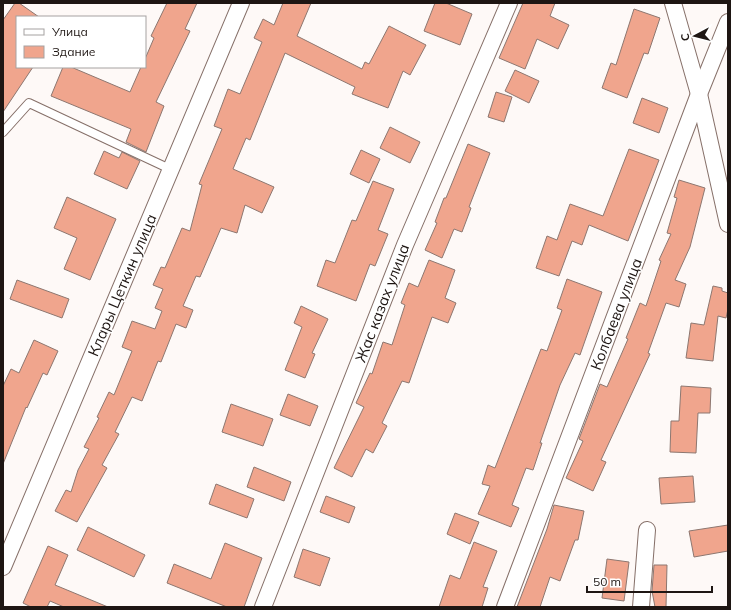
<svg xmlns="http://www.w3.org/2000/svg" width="731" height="610" viewBox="0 0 731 610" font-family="Mulish,sans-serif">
	<rect width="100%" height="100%" fill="#fef9f7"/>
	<!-- building -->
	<g fill="#f0a58d" stroke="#8d7770">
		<polygon points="15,3 19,3 39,17 17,17 17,67 33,67 3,112 3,20"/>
		<polygon points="167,3 197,3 185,29 190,31 156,102 164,106 146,152 126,142 131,129 51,96 63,67 71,67 130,92 141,67 145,67 145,59 154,38 151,36"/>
		<polygon points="283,3 311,3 297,36 362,69 365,62 369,64 389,26 426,45 410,75 403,71 388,108 352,94 355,87 285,53 250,140 246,138 233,169 274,187 262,213 245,205 237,233 221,228 200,277 196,276 183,306 193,310 186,328 176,324 161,362 158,361 142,401 132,397 115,432 119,434 102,465 107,468 77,522 55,511 66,490 71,492 78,470 89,449 84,447 99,418 97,417 109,392 114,395 132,351 122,347 132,321 155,329 162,311 155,308 163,289 153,285 161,267 165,268 182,228 190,231 202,185 199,184 222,129 214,126 228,89 240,94 262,42 254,38 263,19 274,25"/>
		<polygon points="435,3 446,3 472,14 460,45 424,31"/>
		<polygon points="523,3 555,3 550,16 569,25 558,49 537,39 525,69 499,58"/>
		<polygon points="634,9 660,18 648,54 644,53 627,98 602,88 611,63 616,65"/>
		<polygon points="515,70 539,81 529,103 505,91"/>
		<polygon points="496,92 512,97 504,122 488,117"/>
		<polygon points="642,98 668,108 659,133 633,123"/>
		<polygon points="390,127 420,142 410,163 380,148"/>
		<polygon points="468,144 490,153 469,207 471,208 462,232 454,229 442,258 425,250 437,223 435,222 444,198 446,198"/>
		<polygon points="629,149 659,160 628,241 589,225 582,245 572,241 559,276 536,268 547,236 557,240 570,204 603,216"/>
		<polygon points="361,150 380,159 369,183 350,174"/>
		<polygon points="104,151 119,158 122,152 140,161 127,189 94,174"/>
		<polygon points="679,180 705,188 690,247 675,280 686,284 679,307 666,303 648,353 650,354 601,460 606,462 593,491 566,478 583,441 579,439 600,384 607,387 628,339 626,338 640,303 646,306 661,261 659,260 671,234 667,233 677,198 674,197"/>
		<polygon points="373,181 394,189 378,230 388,234 375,266 370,264 356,301 317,286 326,260 335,263 352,220 356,221"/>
		<polygon points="67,197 116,219 90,280 64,269 77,238 54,228"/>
		<polygon points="429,260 455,270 445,298 456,303 448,323 432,317 409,383 402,381 382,423 387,426 373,453 366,449 352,477 334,468 364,407 356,403 370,373 372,374 383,342 392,345 405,305 401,303 409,283 418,287"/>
		<polygon points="567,279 602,292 580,355 575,353 560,385 540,443 542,443 533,470 526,468 512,505 519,508 511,527 478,514 490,486 482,484 488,465 495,468 541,349 547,351 562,310 557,308"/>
		<polygon points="17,280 69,299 62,318 10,299"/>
		<polygon points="713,286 722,288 722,291 728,293 728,309 726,318 718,316 713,361 686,358 691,323 704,325"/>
		<polygon points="301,306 328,319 312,353 315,354 305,378 285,370 302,327 294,323"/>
		<polygon points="34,340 58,351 47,375 43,373 27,408 26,407 3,464 3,386 11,369 19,373"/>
		<polygon points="681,386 711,388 710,413 698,413 696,453 670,452 671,421 679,421"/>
		<polygon points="288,394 318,406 310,426 280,415"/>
		<polygon points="231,404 273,419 263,446 222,432"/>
		<polygon points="254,467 291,482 284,501 247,487"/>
		<polygon points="693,476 695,502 661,504 659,478"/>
		<polygon points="216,484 254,499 247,518 209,504"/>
		<polygon points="326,496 355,507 349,523 320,512"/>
		<polygon points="554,505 584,511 578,540 575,540 560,581 550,577 540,607 517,607 547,529"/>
		<polygon points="455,513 479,522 470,544 447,534"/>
		<polygon points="728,525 728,551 694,557 689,531"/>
		<polygon points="88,527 145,555 134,577 77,550"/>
		<polygon points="474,542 497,551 483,587 488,588 482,607 439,607 450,575 460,579"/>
		<polygon points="225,543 262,558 244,607 227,607 167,583 174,564 211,579"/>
		<polygon points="48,546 68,555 55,585 108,607 64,607 50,601 47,607 31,607 23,603"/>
		<polygon points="303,549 330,558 320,586 294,577"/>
		<polygon points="607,559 629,562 624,601 602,598"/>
		<polygon points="654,565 667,565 666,607 655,607 652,591"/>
	</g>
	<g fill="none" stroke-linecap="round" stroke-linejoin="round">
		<defs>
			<polyline id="service" points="3,132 29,103 170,169"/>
			<g id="minor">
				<polyline points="673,3 699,94 728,224"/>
				<polyline points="3,567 241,3"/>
				<polyline points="263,607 405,245 509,3"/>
				<polyline points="505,607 699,94 728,22"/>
				<polyline points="641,607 647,530"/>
			</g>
		</defs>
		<!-- service casing -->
		<use href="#service" stroke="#867069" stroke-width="10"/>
		<!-- minor casing -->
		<use href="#minor" stroke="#867069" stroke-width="18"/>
		<!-- service -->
		<use href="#service" stroke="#fff" stroke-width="8"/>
		<!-- minor -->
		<use href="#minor" stroke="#fff" stroke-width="16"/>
	</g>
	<g text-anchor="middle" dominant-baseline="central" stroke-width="3" stroke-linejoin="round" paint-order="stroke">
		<!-- street labels -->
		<g font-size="15" fill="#1e1613" stroke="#fff">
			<text transform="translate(122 285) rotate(-67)">Клары Цеткин улица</text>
			<text transform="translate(382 303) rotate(-69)">Жас казах улица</text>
			<text transform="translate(616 314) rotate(-69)">Колбаева улица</text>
		</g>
	</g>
	<!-- border -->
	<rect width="731" height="610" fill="none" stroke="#1e1613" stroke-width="8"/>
	<!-- legend -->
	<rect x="16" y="16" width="130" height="52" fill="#ffffff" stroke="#a5a2a1"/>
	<rect x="24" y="29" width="20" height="6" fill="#ffffff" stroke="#a5a2a1"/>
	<text x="52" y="36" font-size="12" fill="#1e1613">Улица</text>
	<rect x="24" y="46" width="20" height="12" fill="#f0a58d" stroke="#a5a2a1"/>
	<text x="52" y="56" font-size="12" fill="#1e1613">Здание</text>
	<!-- north arrow -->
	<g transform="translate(695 36) rotate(263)" stroke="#ffffff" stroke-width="3" paint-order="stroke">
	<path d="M0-3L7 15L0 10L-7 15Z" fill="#1e1613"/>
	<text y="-6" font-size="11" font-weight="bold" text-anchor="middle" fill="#1e1613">С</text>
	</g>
	<!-- scale -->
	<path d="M587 586v6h125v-6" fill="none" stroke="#1e1613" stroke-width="2"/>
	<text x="593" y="586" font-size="12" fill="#1e1613" stroke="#ffffff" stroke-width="3" paint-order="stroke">50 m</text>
</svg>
